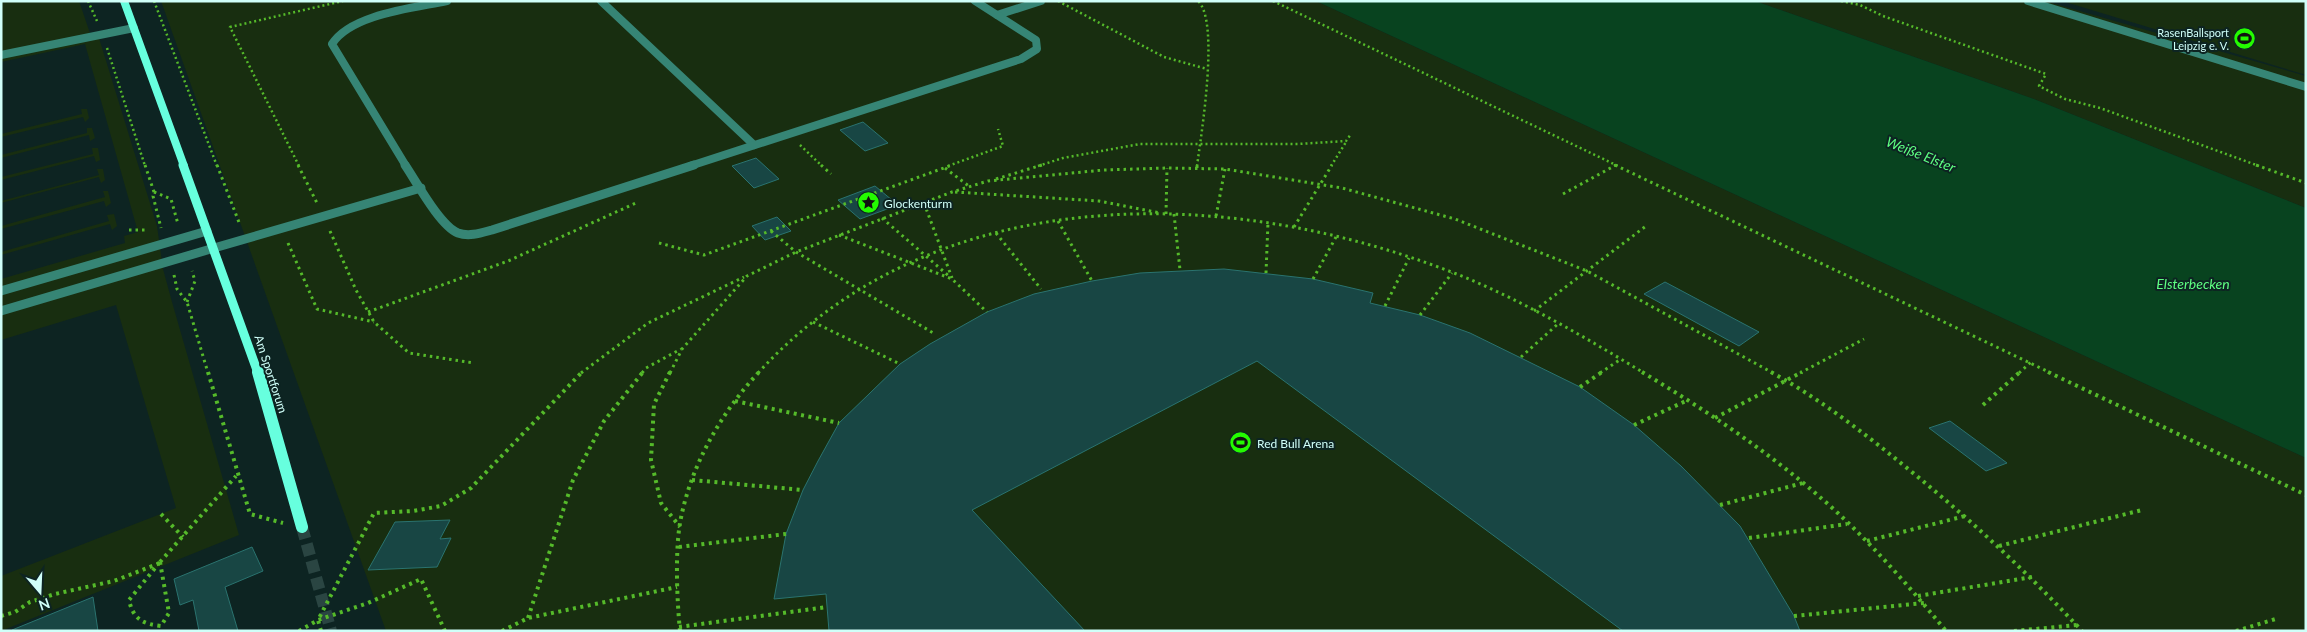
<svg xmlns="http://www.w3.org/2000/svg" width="2307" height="632" viewBox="0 0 2307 632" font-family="Lato,sans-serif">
	<rect width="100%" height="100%" fill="#0d2422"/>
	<!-- green -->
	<g fill="#182e10">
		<polygon points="1,1 79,1 92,39 99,38 157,226 163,269 172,302 239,535 1,631 1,576 176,508 116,305 1,340 1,279 125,243 124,236 138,232 85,44 1,62"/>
		<polygon points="161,1 1316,1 2306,458 2306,631 386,631"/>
		<polygon points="1755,1 2045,1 2306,76 2306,208 2034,99"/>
		<polygon points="2062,1 2306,1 2306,75"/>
		<polygon points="81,109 87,109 89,118 85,122 83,117 1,137 1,134 82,114"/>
		<polygon points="87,128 92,128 95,138 90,141 89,135 1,158 1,155 87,133"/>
		<polygon points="92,148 98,148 100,160 96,162 94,156 1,180 1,177 93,154"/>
		<polygon points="97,169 103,169 105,180 101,183 99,177 1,203 1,201 99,175"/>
		<polygon points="103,191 108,191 111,203 106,207 104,201 1,229 1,226 105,197"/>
		<polygon points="114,214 117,226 112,230 110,224 1,255 1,252 109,221 107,215"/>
	</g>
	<!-- water -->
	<polygon fill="#08431f" points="1316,1 1755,1 2034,99 2306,208 2306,458"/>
	<!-- building -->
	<g fill="#184644" stroke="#2a736f">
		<polygon points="863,122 888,143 865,151 840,130"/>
		<polygon points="756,158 779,179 754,188 732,166"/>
		<polygon points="875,186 898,205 860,219 838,200"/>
		<polygon points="777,217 791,231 765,240 752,226"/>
		<polygon points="1224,269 1313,279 1373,293 1370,303 1420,315 1470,333 1580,387 1634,425 1681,466 1740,526 1794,616 1800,631 1623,631 1257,361 972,510 1085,631 829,631 826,594 774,599 786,534 803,490 818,461 839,423 900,364 930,344 987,312 1034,294 1092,281 1140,273"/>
		<polygon points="1665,282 1759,332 1739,346 1644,294"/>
		<polygon points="1950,421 2007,463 1986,471 1929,428"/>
		<polygon points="450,520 440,539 451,538 437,567 368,570 395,522"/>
		<polygon points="252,547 263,571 225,587 238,631 199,631 193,600 180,605 174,579"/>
		<polygon points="93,597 98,631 12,631 12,630"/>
	</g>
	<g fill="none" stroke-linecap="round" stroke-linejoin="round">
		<!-- secondary-tunnel -->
		<polyline stroke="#2a4542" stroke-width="12" stroke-dasharray="12 5.5" stroke-linecap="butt" points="302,527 331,631"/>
		<!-- path-far2 -->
		<g stroke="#55ba2a" stroke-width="2.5" stroke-dasharray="2 3" stroke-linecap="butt">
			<polyline points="88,1 97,21"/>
			<polyline points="154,1 217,166"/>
			<polyline points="1058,1 1164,57 1207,69"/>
			<polyline points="1273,1 1618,166"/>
			<polyline points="1841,1 1860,5 1883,16 2046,74 2039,86 2065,99 2100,108 2259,166"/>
			<polyline points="107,48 145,166"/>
			<polyline points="800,145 822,166"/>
			<polyline points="299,166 230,27 343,1"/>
			<polyline points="948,166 1003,146 998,129"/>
			<polyline points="1038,166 1063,158 1140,144 1298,144 1346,141 1351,134"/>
			<path d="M 1197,166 C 1201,136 1220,21 1198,1"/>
			<polyline points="1331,166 1346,142"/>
			<polyline points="1614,166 1616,165"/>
		</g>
		<!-- path-far1 -->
		<g stroke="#55ba2a" stroke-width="3" stroke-dasharray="2.5 4" stroke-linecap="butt">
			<polyline points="145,165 154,192 153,196 161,228"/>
			<polyline points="217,165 240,225"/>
			<polyline points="298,165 317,203"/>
			<polyline points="821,165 831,174"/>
			<polyline points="1615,165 2051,373"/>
			<polyline points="2256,165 2306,183"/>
			<polyline points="945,168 970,187"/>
			<polyline points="1197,168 1197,165"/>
			<polyline points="996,179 1042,165"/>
			<polyline points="154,192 171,199 178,224"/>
			<polyline points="955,192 1099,201 1160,213"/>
			<polyline points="1563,194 1616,165"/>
			<polyline points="924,203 952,278"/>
			<polyline points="1166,214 1167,168"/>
			<polyline points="1174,214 1180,270"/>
			<polyline points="1216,216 1225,169"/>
			<polyline points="882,218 950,277"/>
			<polyline points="1058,221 1092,281"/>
			<polyline points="1294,227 1332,165"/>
			<polyline points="129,230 146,230"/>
			<polyline points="330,231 356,290 374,322 409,353 474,363"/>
			<polyline points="771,231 796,252 935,334"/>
			<polyline points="996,233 1041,289"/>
			<polyline points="839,235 952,279 987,312"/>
			<polyline points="288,243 317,309 374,322"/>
			<polyline points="659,243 704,255 952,165"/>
			<polyline points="1266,273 1268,222"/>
			<polyline points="174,275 177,289 187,302 208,373"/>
			<polyline points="1313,279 1336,237"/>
			<polyline points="187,302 195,281 192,271"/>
			<polyline points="1385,306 1409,258"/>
			<polyline points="1534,311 1646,226"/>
			<polyline points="368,312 508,261 636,203"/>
			<polyline points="1420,315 1452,273"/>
			<polyline points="813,322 900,364"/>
			<polyline points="1521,357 1559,323"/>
			<polyline points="581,373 648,323 744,277"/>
			<polyline points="642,373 646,368 681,349"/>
			<polyline points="670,373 682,349 747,276 796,252 952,192 988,181 1104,170 1167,168 1225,169 1342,188 1455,219 1587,271 1773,373"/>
			<path d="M 758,373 C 939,175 1238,184 1469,279 C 1530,305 1588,339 1644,373"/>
			<polyline points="1600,373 1621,359"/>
			<polyline points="1800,373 1864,339"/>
			<polyline points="2019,373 2031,362"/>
		</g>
		<!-- path -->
		<g stroke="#55ba2a" stroke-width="4" stroke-dasharray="3 4.5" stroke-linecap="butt">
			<polyline points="208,372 250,514 283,523"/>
			<polyline points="670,372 654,404 651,460 661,503 680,527"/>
			<path d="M 1642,372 C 1712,414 1781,460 1841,516 C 1879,552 1913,591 1946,631"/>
			<path d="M 1771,372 C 1820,399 1864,433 1907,468 C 1971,520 2026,571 2082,631"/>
			<polyline points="2048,372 2306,495"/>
			<polyline points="1580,387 1602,372"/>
			<polyline points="735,401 839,423"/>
			<polyline points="1983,405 2020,372"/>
			<polyline points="1715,418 1802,372"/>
			<polyline points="1634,425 1688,400"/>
			<polyline points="692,480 803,490"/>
			<polyline points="1720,505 1803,483"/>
			<polyline points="161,514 183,537"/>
			<polyline points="1749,538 1847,524"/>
			<polyline points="1867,541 1965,516"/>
			<polyline points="1999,546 2142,510"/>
			<polyline points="679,547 786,534"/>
			<path d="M 160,562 L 169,613 L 161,626 C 143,624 133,619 129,600 Z"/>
			<polyline points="160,562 236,476"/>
			<polyline points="1918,596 2032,577"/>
			<polyline points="1,616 15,612 30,602 55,594 114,581 160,563"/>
			<polyline points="1794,616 1924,603"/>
			<polyline points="528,618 573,480 604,421 643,372"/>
			<polyline points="679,627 827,607"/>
			<polyline points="299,631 318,620 368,603 421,579 445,631"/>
			<polyline points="321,631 318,620 374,513 413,511 441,506 471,488 582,372"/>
			<polyline points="502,631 528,618 677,587"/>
			<path d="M 680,631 C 677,601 675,553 680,523 C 690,467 720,414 759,372"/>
			<polyline points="2014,631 2077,625"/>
			<polyline points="2236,631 2279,618"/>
		</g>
		<!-- service-far1 -->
		<g stroke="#368575" stroke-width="8">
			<polyline points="601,1 754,145"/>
			<polyline points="997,15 1041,1"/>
			<path d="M 406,166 L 332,44 C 351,14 414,8 447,1"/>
			<polyline points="690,166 1021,59 1037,49 1036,40 975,1"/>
		</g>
		<!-- service -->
		<g stroke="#368575" stroke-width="9">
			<path d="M 405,165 C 416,181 440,226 458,233 C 469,237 481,233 492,230 L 694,165"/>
			<polyline points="214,248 421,188"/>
		</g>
		<!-- pedestrian-far1 -->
		<polyline stroke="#368575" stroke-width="8" points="1,55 134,28"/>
		<!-- pedestrian -->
		<polyline stroke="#368575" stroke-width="9" points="1,311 214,248"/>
		<!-- minor -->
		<polyline stroke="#368575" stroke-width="9" points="1,291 207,231"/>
		<!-- tertiary -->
		<polyline stroke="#368575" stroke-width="8" points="2028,1 2306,87"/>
		<!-- secondary-far2 -->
		<polyline stroke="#67ffde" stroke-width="8" points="124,1 184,166"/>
		<!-- secondary-far1 -->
		<polyline stroke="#67ffde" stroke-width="9" points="183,165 258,373"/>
		<!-- secondary -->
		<polyline stroke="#67ffde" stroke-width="12" points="258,372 302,527"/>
	</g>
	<!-- icons -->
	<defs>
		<symbol id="stadium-disc" viewBox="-11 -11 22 22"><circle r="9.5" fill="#24fb00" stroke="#0d2422"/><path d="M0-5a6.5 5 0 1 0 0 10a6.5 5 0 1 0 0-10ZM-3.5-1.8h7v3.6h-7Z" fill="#111"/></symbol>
		<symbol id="sight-disc" viewBox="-11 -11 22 22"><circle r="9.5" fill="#24fb00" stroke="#0d2422"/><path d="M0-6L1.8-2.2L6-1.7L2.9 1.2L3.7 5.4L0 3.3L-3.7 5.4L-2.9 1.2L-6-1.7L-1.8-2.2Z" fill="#111"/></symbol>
	</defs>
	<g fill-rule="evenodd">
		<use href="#stadium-disc" x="2232" y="26" width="25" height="25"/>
		<use href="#sight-disc" x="856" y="190" width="25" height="25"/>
		<use href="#stadium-disc" x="1228" y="430" width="25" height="25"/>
	</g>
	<g text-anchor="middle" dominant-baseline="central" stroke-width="4" stroke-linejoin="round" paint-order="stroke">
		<!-- far-poi labels -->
		<g font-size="11" fill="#d0fff9" stroke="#0d2422" text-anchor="end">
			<text x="2229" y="32">RasenBallsport<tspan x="2229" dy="13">Leipzig e. V.</tspan></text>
		</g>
		<!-- poi labels -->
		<g font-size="12" fill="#d0fff9" stroke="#0d2422" text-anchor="start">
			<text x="884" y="203">Glockenturm</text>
			<text x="1257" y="443">Red Bull Arena</text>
		</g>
		<!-- street labels -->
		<g font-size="12" fill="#d0fff9" stroke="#0d2422">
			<text transform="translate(271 374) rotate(72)">Am Sportforum</text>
		</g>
		<!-- water labels -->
		<g font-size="14" font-style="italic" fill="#5eff82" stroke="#0d2422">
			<text transform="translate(1921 154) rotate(22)">Weiße Elster</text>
			<text x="2193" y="283">Elsterbecken</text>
		</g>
	</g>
	<!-- border -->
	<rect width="2307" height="632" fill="none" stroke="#d0fff9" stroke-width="5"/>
	<!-- north arrow -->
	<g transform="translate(40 592) rotate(161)" stroke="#0d2422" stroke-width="4" paint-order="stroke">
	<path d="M0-4L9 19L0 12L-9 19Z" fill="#d0fff9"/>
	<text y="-8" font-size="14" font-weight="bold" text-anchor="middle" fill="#d0fff9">N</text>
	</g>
</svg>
